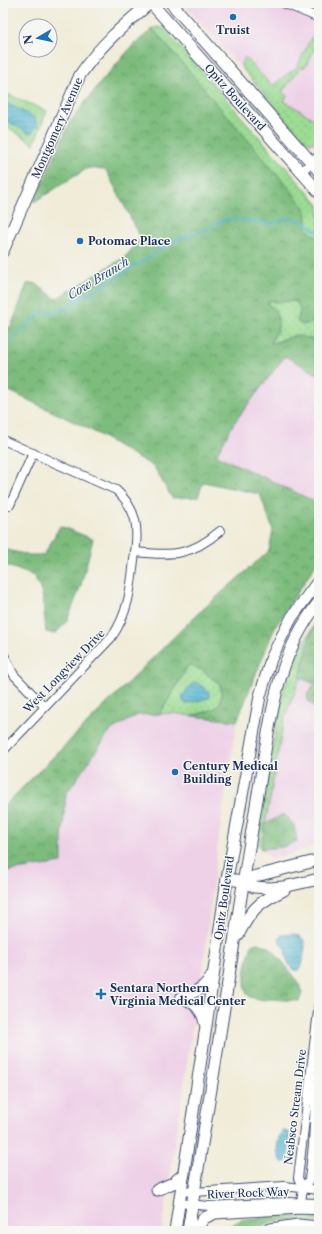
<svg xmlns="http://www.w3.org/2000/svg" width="322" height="1234" viewBox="0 0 322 1234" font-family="'Libre Caslon Text',serif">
	<defs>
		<pattern id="grass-dots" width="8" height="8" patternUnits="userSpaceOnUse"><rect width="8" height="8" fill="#9cdc93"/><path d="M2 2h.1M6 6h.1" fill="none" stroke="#86bd81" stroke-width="1.8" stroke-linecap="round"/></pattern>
		<pattern id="forest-crowns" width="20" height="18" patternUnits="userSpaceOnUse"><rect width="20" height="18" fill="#7dbc7d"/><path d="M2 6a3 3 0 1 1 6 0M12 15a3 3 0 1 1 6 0" fill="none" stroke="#66996a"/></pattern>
		<pattern id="water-rules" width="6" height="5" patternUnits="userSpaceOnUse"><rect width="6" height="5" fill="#53b5d2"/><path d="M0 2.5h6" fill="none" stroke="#4494ae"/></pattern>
	</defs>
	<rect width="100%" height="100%" fill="#f6f6f2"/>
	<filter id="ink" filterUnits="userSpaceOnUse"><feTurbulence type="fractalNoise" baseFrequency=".025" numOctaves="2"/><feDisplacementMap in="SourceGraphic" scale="8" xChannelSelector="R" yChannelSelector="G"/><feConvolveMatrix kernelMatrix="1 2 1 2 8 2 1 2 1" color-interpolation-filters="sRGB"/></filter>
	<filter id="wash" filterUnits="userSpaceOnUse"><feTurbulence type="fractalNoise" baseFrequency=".012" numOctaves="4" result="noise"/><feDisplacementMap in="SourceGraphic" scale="16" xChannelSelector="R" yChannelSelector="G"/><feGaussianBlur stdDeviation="0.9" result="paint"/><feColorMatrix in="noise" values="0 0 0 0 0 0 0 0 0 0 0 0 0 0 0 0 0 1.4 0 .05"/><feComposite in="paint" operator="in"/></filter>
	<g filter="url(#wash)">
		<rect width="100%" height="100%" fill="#f0ecd8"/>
		<!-- built -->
		<g fill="#eed0e7">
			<polygon points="183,3 319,3 319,152 299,134"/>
			<polygon points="285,356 319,375 319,508 316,502 216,455 234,423"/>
			<polygon points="300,678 315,683 319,682 319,845 289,855 270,858 261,849 265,824 284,719"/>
			<polygon points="174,713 237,721 218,841 203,971 194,1016 162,1231 3,1231 3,872 62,863 62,837 66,794 111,730 138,715"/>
		</g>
		<!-- grass -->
		<g fill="url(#grass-dots)" stroke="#5c8678">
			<polygon points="158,27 164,29 319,205 319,238 310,233 306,228 213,101 153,29"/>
			<polygon points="319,29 319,42 305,67 300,68 282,92 287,96 284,101 319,122 319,139 316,142 309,143 299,134 242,68 241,64 245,57 272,86 297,67 311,38"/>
			<polygon points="3,88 7,94 47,111 34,144 3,124"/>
			<path d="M 271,300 L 295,301 L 300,307 L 304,325 L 310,322 L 319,322 L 319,341 C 312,339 294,336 287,338 C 281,340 277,342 271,343 L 272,339 L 278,330 L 267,303 Z"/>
			<polygon points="316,622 300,678 284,719 261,849 258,844 278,714 284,689 292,663"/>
			<polygon points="189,664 202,670 220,685 222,694 219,706 215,709 192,716 174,713 160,714"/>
		</g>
		<!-- forest -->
		<g fill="url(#forest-crowns)" stroke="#4c766e">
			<path d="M 153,29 L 294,194 C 297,199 304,206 306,212 C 310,229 300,227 319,238 L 319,322 C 312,322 306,325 300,324 L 297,321 C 301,312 301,308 295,301 L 275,302 L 271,300 L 267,303 L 275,310 L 278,319 L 278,330 L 272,339 L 271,343 L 281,341 L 295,335 L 319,341 L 319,375 L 285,356 L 234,423 L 216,455 L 316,502 L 319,508 L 319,560 L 275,627 L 237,721 L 192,716 C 212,710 225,710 220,685 L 202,670 L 189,664 L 160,714 L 138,715 L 111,730 L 66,794 L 62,837 L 62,863 L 3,872 L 3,807 L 193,618 L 269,551 L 273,530 L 260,494 L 203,482 L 198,497 L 172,498 L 154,467 L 89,429 L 3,388 L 3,328 L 11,327 L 27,284 L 35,283 L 56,299 L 126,256 L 141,238 L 106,170 L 88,168 L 34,202 L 70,122 L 101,82 L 134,44 Z"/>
			<polygon points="60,526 93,539 81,585 67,621 55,634 46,632 42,593 34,576 3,564 3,549 29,555 44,555"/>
			<path d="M 319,618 L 319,702 L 317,706 L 313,706 L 307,699 L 308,693 L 315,684 L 300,678 C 305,660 308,633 319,618 Z"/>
			<polygon points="284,814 294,825 297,841 283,847 261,849 265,824"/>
			<path d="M 258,943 L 267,946 L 272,949 L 298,981 L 302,993 L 299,1001 L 272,999 L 263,1000 L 250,997 C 247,994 245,990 245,985 C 244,977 248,951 253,944 Z"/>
			<polygon points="319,1213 319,1222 281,1220 271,1223 251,1231 222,1231 240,1220 246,1219 255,1220 266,1216 277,1214"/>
		</g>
		<!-- water -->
		<g fill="url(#water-rules)" stroke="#377298">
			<polygon points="3,101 35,118 37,126 33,132 28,133 3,118"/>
			<polygon points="196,682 208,691 210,696 209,698 186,704 184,702 182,697 191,685"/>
			<path d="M 294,934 C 306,937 306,944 304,954 C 303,962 303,966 297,971 C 288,967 286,959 285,949 L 281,945 L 279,939 L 281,935 Z"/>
			<path d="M 283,1131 L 289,1132 L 290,1139 L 288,1159 L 286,1162 L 282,1162 C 275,1156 276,1137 283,1131 Z"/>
		</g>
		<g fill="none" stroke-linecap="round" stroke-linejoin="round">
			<!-- stream -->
			<polyline stroke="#53b5d2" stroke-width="2" points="3,347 40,314 60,310 107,284 177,239 206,230 219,222 231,218 273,224 285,219 294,218 306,223 316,231 319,232"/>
		</g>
	</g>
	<g filter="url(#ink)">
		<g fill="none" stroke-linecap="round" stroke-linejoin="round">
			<defs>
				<g id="street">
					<polyline points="283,3 319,18"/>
					<polyline points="301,172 319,156"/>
					<path d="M 3,440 L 116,490 C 125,498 132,508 135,520 C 138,533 136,547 134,560 C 131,588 128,615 111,638 L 3,751"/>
					<polyline points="10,505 33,453"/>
					<path d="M 135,552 C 172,556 191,556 220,531"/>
					<polyline points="3,653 14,675 45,707"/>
					<polyline points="303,1188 309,1180 313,1145 315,1097 319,1068"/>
					<polyline points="181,1191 194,1192 284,1186 319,1190"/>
					<polyline points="301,1202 303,1188 298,1178 319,1003"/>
					<polyline points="179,1203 208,1206 286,1202 319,1203"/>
				</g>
				<g id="secondary">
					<polyline points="151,3 319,192"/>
					<polyline points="171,3 319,171"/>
					<path d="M 3,251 L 80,75 C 99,46 124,25 150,3"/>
					<polyline points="227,879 243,881 254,887 269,888 283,887 319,879"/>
					<polyline points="243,881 256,876 319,860"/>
					<path d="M 238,935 C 251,910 258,902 284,890"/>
					<path d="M 182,997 C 196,992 205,988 212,975"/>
					<path d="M 182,997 C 195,1003 202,1009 205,1023"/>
					<polyline points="157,1190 173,1183 184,1174"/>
					<polyline points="175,1231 206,1026 227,879 260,696 271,659 283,634 292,617 319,580"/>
					<path d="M 188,1231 C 203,1135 220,1039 234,942 C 242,889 251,835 260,782 C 271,716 276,657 319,602"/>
					<polyline points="195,1231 204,1218 215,1213 301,1208 319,1209"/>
				</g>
				<polyline id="highway" points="271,1231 298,1227 319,1229"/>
			</defs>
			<!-- street casing -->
			<use href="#street" stroke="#3b4b70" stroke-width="10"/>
			<!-- secondary casing -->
			<use href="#secondary" stroke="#3b4b70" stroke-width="13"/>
			<!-- highway casing -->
			<use href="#highway" stroke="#3b4b70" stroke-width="17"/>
			<!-- street -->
			<use href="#street" stroke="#fff" stroke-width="8"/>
			<!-- secondary -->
			<use href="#secondary" stroke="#fff" stroke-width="11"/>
			<!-- highway -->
			<use href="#highway" stroke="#fff" stroke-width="15"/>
		</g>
	</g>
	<!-- markers -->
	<g fill="#1f6fb2" stroke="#f6f6f2" stroke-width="1.5">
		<circle cx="233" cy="17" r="4"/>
		<circle cx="80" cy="241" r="4"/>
		<circle cx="175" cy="772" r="4"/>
		<path d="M99 988h4v4h4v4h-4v4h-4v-4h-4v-4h4z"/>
	</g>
	<g text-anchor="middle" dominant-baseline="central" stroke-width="3" stroke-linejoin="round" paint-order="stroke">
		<!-- poi labels -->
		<g font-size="11" font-weight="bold" fill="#1b2f5e" stroke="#f6f6f2" text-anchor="start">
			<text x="233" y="30" text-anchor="middle">Truist</text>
			<text x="88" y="241">Potomac Place</text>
			<text x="183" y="766">Century Medical<tspan x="183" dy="13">Building</tspan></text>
			<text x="110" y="988">Sentara Northern<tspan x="110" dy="13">Virginia Medical Center</tspan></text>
		</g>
		<!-- street labels -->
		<g font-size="11" fill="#1b2f5e" stroke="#f6f6f2">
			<text transform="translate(235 97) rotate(48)">Opitz Boulevard</text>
			<text transform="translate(57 128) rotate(-66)">Montgomery Avenue</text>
			<text transform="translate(64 671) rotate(-46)">West Longview Drive</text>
			<text transform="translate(224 898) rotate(-82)">Opitz Boulevard</text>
			<text transform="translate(295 1107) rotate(-83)">Neabsco Stream Drive</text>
			<text transform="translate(248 1193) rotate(-2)">River Rock Way</text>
		</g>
		<!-- water labels -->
		<g font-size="12" font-style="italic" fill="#2c5781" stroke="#f6f6f2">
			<text transform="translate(98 278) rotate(-31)">Cow Branch</text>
		</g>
	</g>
	<!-- margin -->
	<rect width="322" height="1234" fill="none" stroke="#f6f6f2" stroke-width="16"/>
	<!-- north arrow -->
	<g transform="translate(38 38) rotate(261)"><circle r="19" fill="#f6f6f2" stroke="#9ea6b7"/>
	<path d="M0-3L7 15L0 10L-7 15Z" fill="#1f6fb2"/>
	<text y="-6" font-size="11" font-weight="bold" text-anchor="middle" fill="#1b2f5e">N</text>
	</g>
</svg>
